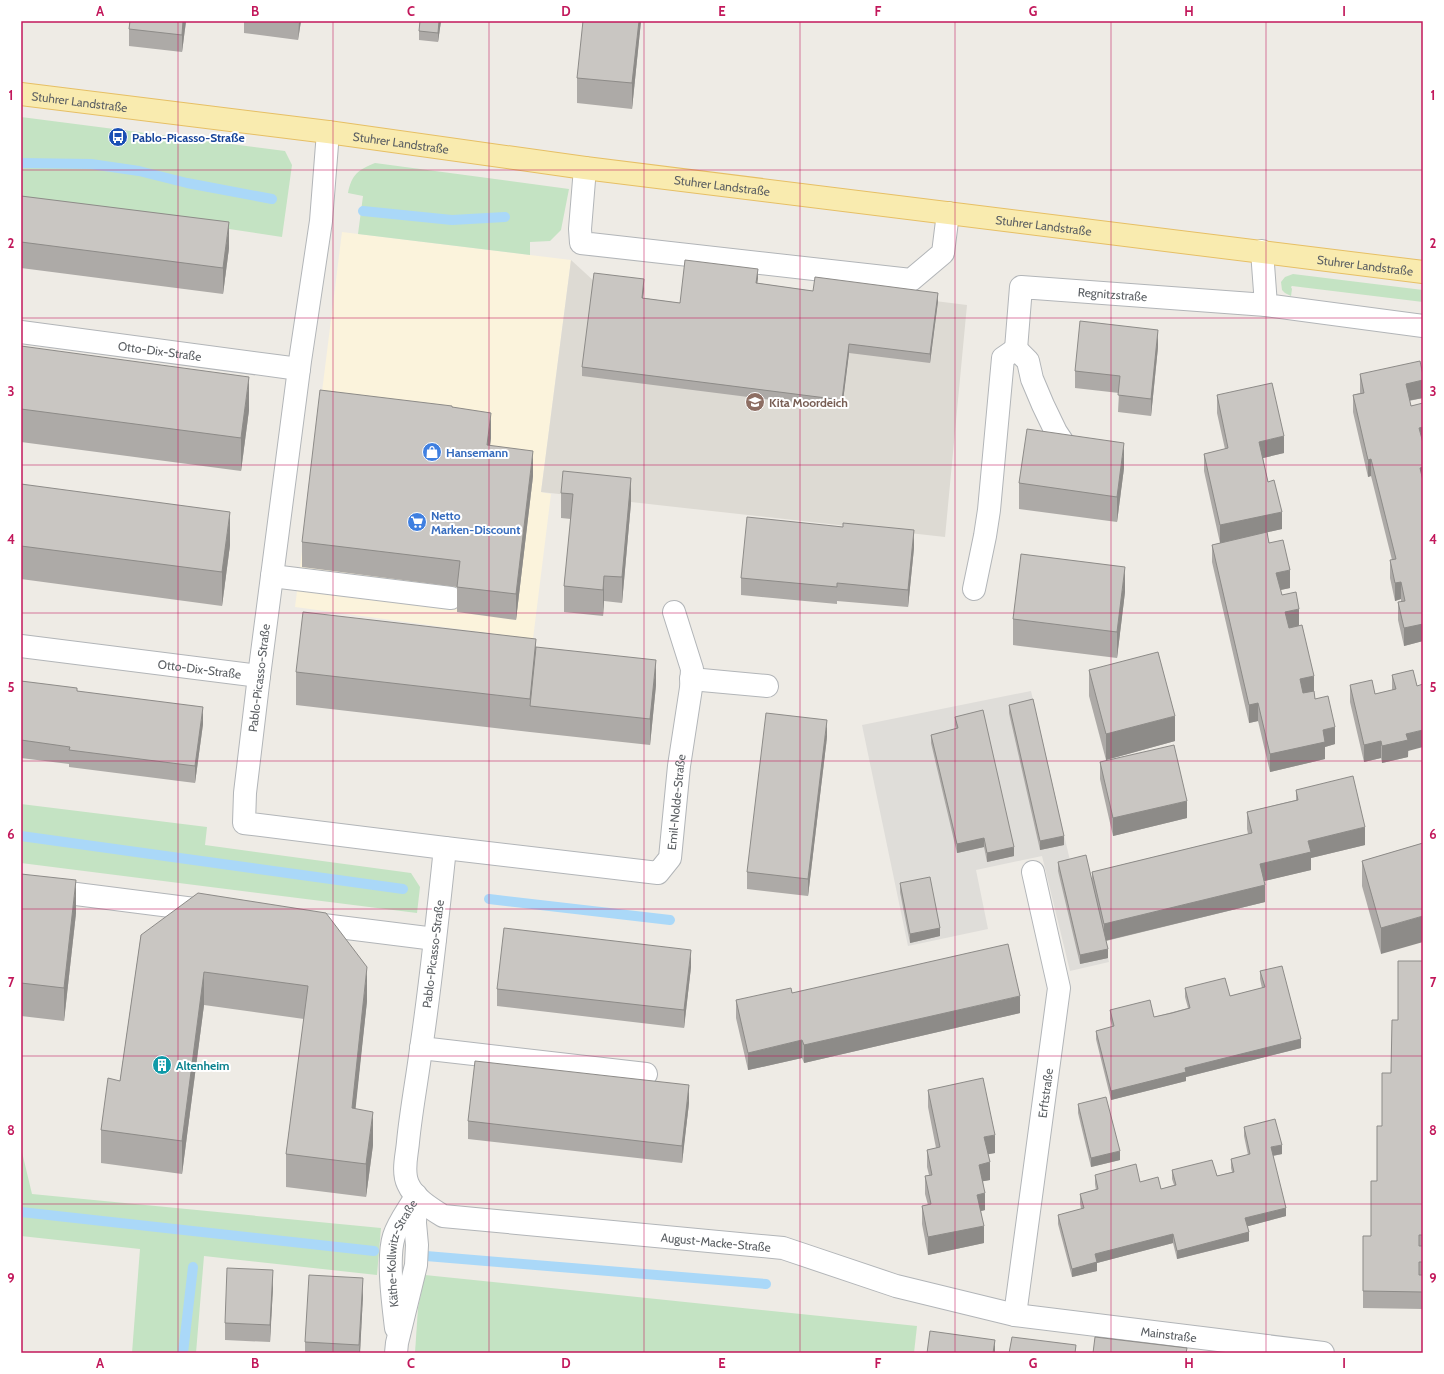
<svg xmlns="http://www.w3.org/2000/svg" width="1444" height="1374" viewBox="0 0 1444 1374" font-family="Cabin,sans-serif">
	<rect width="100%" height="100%" fill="#eeebe5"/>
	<!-- commercial -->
	<polygon fill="#fbf3dc" points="342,232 571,260 541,492 551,494 533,639 295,607"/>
	<!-- industrial -->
	<polygon fill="#dfddd9" points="1031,691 1071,865 1085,862 1109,962 1070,971 1042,856 976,870 988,929 908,946 862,725"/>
	<!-- education -->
	<polygon fill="#dddad3" points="571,260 595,282 644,288 642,307 679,312 685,269 758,278 756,292 813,300 815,286 967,305 945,537 541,492"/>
	<!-- green -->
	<g fill="#c4e3c3">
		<polygon points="21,117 285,151 292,165 282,237 21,198"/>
		<path d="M 375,163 L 569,189 L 561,230 L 550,241 L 530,242 L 530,255 L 358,234 L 363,196 L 348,193 C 352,174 358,170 375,163 Z"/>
		<polygon points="1293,274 1423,290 1423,302 1292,286 1291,287 1292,289 1291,296 1285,293 1282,290 1281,282 1285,277"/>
		<polygon points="21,804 207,827 205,845 411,873 420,887 417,913 21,863"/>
		<polygon points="21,1148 32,1194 381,1228 377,1275 204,1256 196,1353 132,1353 140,1249 21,1236"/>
		<polygon points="425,1275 917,1326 914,1353 415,1353 418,1308"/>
	</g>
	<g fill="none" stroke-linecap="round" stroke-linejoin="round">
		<!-- stream -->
		<g stroke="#aad8f8" stroke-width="10">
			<polyline points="21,163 91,164 139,171 187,183 272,199"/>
			<polyline points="363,211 452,220 505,217"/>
			<polyline points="21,836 403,889"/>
			<polyline points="489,899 670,920"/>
			<polyline points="21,1212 374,1251"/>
			<polyline points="426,1256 766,1284"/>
			<polyline points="183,1353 193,1267"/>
		</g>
		<defs>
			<g id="minor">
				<path id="s1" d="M 328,132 L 321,221 L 300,361 L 259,676 L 245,793 L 244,823 L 445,848 C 438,915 431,982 421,1049 C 417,1080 411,1111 408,1142 C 407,1155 402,1171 408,1184 C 414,1198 430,1208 443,1216 L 783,1248 L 896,1286 L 1015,1315 L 1323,1353"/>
				<polyline points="585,168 580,229 581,243 911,280 943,253 948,213"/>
				<polyline points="1262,251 1266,305 1423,326"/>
				<path id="s2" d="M 21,332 L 299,369"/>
				<path id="s3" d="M 1016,349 L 1021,287 L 1266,305"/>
				<polyline points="272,576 451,598"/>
				<polyline points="974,589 985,536 989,510 1003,358 1016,349 1028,361 1032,379 1043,405 1056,432 1068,450"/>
				<path id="s4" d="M 21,646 L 259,676"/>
				<polyline points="691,679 767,686"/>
				<path id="s5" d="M 445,848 L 658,873 L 670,858 L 679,766 L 691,688 L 692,669 L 674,612"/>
				<polyline points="21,887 210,911"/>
				<polyline points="307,923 435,939"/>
				<polyline points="421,1048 646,1074"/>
				<path id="s6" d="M 1015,1315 L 1059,988 L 1033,872"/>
				<path id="s7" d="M 396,1328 C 393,1303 387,1258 394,1236 C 398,1223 408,1210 415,1198"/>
				<polyline points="396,1353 397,1343 416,1265 417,1245 415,1223 416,1195"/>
			</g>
			<g id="major">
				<path id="s8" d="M 21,94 L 328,132 L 585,168 L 1423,272"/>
			</g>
		</defs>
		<!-- minor casing -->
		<use href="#minor" stroke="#b2b5b8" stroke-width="24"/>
		<!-- major casing -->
		<use href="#major" stroke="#e6bf65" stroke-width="24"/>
		<!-- minor -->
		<use href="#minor" stroke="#fff" stroke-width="22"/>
		<!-- major -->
		<use href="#major" stroke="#f9ebaf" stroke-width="22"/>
	</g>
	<!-- wall -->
	<g fill="#adaaa7">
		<polygon points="130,21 186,21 182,52 129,46 129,29"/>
		<polygon points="244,21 301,21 298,40 244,33"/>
		<polygon points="441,21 438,42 419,40 419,31"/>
		<polygon points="641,21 632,109 577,103 577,78"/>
		<polygon points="21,196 229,248 223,294 21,268"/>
		<polygon points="758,278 757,283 813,291 938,301 930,363 849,353 842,409 582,376 582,367 644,288 643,298 680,303"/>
		<polygon points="21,346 249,410 241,471 21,442"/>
		<polygon points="1158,347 1151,416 1118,412 1119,393 1075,388 1075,371"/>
		<polygon points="1360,374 1423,375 1423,398 1409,401 1411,406 1423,403 1423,641 1404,646 1398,620 1398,602 1401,602 1401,599 1395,601 1390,578 1390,560 1392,560 1371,476 1368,477 1353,412 1353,395 1360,393"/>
		<polygon points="1217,395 1284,453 1263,458 1268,482 1282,529 1267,532 1269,543 1290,588 1280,590 1282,595 1299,626 1315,699 1335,744 1325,747 1325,759 1270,772 1258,721 1249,723 1212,562 1212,545 1220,543 1204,471 1204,454 1225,449 1217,413"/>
		<polygon points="452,407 491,438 490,445 533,476 516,620 457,612 457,587 302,567 302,542"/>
		<polygon points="1124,468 1117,522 1019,509 1019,483"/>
		<polygon points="631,478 631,503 622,603 604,601 603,616 564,612 564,586 571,519 561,518 561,493"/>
		<polygon points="21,484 230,545 222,606 21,579"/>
		<polygon points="914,548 908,607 837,601 837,604 741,595 741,578"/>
		<polygon points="1125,592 1117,658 1013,645 1013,619"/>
		<polygon points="536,647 656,685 650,745 530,732 296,705 296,672"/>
		<polygon points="1089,670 1175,741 1106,760 1089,696"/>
		<polygon points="1413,670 1408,757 1382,763 1381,758 1364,762 1350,702 1350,685 1375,694 1392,690 1392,675"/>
		<polygon points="21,681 77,691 203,724 195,783 69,767 69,764 21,758"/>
		<polygon points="1009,705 1064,845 1040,850 1009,713"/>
		<polygon points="955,717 1014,856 987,862 984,847 957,853 931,743 931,735 956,729 955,725"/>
		<polygon points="827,737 808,896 747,889 747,872"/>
		<polygon points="1100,762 1187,818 1113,836 1100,779"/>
		<polygon points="1296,790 1365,845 1311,858 1311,870 1264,881 1265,902 1106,941 1108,958 1080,964 1058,871 1058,862 1092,881 1092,872 1248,834 1247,829 1247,812 1296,800"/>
		<polygon points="1423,843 1381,954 1362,886 1362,861"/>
		<polygon points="21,874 76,913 64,1021 21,1016"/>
		<polygon points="900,883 940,936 910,943 900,892"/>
		<polygon points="141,935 367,1001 355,1109 373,1145 366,1197 286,1187 286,1154 304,1019 204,1005 182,1174 101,1163 101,1130 120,1081"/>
		<polygon points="1423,961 1423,1309 1363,1308 1363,1236 1371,1236 1377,1181 1382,1126 1391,1073 1398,1020"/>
		<polygon points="691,967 684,1028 497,1006 497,989"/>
		<polygon points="1260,971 1301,1048 1186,1077 1186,1081 1111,1100 1096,1039 1096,1031 1112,1027 1110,1019 1110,1010 1154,1017 1188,1008 1185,997 1185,988 1230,996 1262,988 1260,979"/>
		<polygon points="792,993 1020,1013 804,1063 802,1058 748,1070 736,1018 736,1000"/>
		<polygon points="928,1090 995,1153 988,1154 990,1180 983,1181 985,1210 981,1211 984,1243 928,1255 922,1224 922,1206 928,1205 925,1194 925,1176 929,1175 927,1167 927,1150 936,1148 928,1107"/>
		<polygon points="689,1103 682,1163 468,1139 468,1121"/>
		<polygon points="1078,1104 1120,1160 1091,1167 1078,1113"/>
		<polygon points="1244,1127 1282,1154 1273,1156 1286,1216 1248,1226 1249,1241 1177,1259 1173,1243 1097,1263 1097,1271 1072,1277 1058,1224 1058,1215 1081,1209 1080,1203 1080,1194 1096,1190 1095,1184 1095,1175 1140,1182 1161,1189 1174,1185 1172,1179 1172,1170 1217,1176 1232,1172 1231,1168 1231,1159 1248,1155 1244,1136"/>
		<polygon points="273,1287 270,1342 225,1340 225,1323"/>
		<polygon points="363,1295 360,1353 305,1353 305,1342"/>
	</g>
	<!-- shaded-wall -->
	<g fill="#8d8b88">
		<polygon points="183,21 186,21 182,52 182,35"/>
		<polygon points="299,21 301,21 298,40"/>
		<polygon points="439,21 441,21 438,42 438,33"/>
		<polygon points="639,21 641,21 632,109 632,83"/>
		<polygon points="229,222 229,248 223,294 223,268"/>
		<polygon points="758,269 758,278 756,292 756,283"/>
		<polygon points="644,279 644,288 642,307 642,298"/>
		<polygon points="938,293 938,301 930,363 930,354"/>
		<polygon points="1158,330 1158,347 1151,416 1151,399"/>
		<polygon points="849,344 849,353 842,409 842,400"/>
		<polygon points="249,377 249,410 241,471 241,438"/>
		<polygon points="1423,380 1423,398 1406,401 1406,384"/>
		<polygon points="491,413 491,438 487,470 487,445"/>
		<polygon points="1423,427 1423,444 1419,428"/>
		<polygon points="1284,436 1284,453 1259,459 1259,442"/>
		<polygon points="1124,443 1124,468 1117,522 1117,497"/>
		<polygon points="533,451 533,476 516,620 516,594"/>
		<polygon points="1371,459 1371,476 1368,477 1368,460"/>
		<polygon points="1423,467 1423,484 1420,468"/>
		<polygon points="631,478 631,503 622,603 622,577"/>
		<polygon points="230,512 230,545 222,606 222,572"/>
		<polygon points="1282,512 1282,529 1220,543 1220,525"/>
		<polygon points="914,530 914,548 908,607 908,590"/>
		<polygon points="1125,567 1125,592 1117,658 1117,632"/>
		<polygon points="1290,570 1290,588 1276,591 1276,573"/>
		<polygon points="604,576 604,601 603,616 603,590"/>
		<polygon points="1401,582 1401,599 1395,601 1395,583"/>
		<polygon points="1299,609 1299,627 1285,630 1285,612"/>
		<polygon points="1423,624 1423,641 1404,646 1404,628"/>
		<polygon points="536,639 536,672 530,706 530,699"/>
		<polygon points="656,660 656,685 650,745 650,719"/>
		<polygon points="1314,676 1314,693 1300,696 1300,679"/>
		<polygon points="1258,703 1258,721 1249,723 1249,705"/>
		<polygon points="203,707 203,724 195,783 195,766"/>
		<polygon points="1175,716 1175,741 1106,760 1106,734"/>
		<polygon points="827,720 827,737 808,896 808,879"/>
		<polygon points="1335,727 1335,744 1325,747 1325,759 1270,772 1270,754 1323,730"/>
		<polygon points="1423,730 1423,747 1408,751 1408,757 1382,763 1382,746 1406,734"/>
		<polygon points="1381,741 1381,758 1364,762 1364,745"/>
		<polygon points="1187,801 1187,818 1113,836 1113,818"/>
		<polygon points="1365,827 1365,845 1311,858 1311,870 1260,882 1260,864 1308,841"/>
		<polygon points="1064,836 1064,845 1040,850 1040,841"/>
		<polygon points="984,838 984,847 957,853 957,844"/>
		<polygon points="1014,847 1014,856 987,862 987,853"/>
		<polygon points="76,880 76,913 64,1021 64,988"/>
		<polygon points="1265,885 1265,902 1104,941 1104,924"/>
		<polygon points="1423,916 1423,942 1381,954 1381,928"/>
		<polygon points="940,928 940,936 910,943 910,934"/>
		<polygon points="1108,949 1108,958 1080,964 1080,955"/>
		<polygon points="691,950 691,967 684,1028 684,1010"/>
		<polygon points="367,967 367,1001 352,1142 352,1108"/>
		<polygon points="204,972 204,1005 182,1174 182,1141"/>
		<polygon points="1020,996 1020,1013 804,1063 804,1045"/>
		<polygon points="1301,1039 1301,1048 1186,1077 1186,1081 1111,1100 1111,1091 1185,1068"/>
		<polygon points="802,1040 802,1058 748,1070 748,1053"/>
		<polygon points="689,1085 689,1103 682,1163 682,1146"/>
		<polygon points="373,1112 373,1145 366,1197 366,1164"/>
		<polygon points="995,1135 995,1153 984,1155 984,1137"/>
		<polygon points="1282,1145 1282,1154 1271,1156 1271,1147"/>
		<polygon points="1120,1151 1120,1160 1091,1167 1091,1158"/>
		<polygon points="990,1162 990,1180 979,1182 979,1165"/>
		<polygon points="985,1193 985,1210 977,1212 977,1195"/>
		<polygon points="1286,1208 1286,1216 1245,1227 1245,1218"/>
		<polygon points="984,1226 984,1243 928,1255 928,1237"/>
		<polygon points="1249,1232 1249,1241 1177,1259 1177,1251"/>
		<polygon points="1173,1234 1173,1243 1097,1263 1097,1271 1072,1277 1072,1269 1095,1254"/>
		<polygon points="273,1270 273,1287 270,1342 270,1325"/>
		<polygon points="363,1278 363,1295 360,1353 359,1353"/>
		<polygon points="995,1340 995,1353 993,1353"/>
	</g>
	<!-- building -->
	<g fill="#c9c6c2" stroke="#8d8b88">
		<polygon points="130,21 183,21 182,35 129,29"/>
		<polygon points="288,21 299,21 298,22"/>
		<polygon points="420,21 439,21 438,33 419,31"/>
		<polygon points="583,21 639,21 632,83 577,78"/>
		<polygon points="21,196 229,222 223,268 21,242"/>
		<polygon points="685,260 758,269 756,283 813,291 815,277 938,293 930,354 849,344 842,400 582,367 594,273 644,279 642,298 680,303"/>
		<polygon points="1080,321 1158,330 1151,399 1118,395 1120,376 1075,371"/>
		<polygon points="21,346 249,377 241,438 21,409"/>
		<polygon points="1420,361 1423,375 1423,380 1406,384 1411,406 1423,403 1423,427 1419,428 1423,443 1423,467 1420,468 1423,481 1423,624 1404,628 1398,602 1405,601 1401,582 1395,583 1390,560 1396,559 1371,459 1368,460 1353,395 1364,393 1360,374"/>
		<polygon points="1272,383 1284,436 1259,442 1268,482 1274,480 1282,512 1220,525 1204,454 1228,448 1217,395"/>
		<polygon points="320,390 452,406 452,407 491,413 487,445 533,451 516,594 457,587 460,561 302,542"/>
		<polygon points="1027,429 1124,443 1117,497 1019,483"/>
		<polygon points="563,471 631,478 622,577 604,576 603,590 564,586 573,494 561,493"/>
		<polygon points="21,484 230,512 222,572 21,546"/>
		<polygon points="747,517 843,527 843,523 914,530 908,590 837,583 837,587 741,578"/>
		<polygon points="1267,532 1269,543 1283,540 1290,570 1276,573 1282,595 1296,592 1299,609 1285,612 1289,628 1302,625 1314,676 1300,679 1303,693 1314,691 1315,699 1328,696 1335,727 1323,730 1325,742 1270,754 1258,703 1249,705 1212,545"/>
		<polygon points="1021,554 1125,567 1117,632 1013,619"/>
		<polygon points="303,612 536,639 530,699 296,672"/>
		<polygon points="536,647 656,660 650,719 530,706"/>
		<polygon points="1158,652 1175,716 1106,734 1089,670"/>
		<polygon points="1413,670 1417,686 1423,684 1423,730 1406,734 1408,740 1382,746 1381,741 1364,745 1350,685 1372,680 1375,694 1396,689 1392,675"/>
		<polygon points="21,681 77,688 77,691 203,707 195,766 69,750 70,747 21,740"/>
		<polygon points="1033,699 1064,836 1040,841 1009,705"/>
		<polygon points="983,710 1014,847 987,853 984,838 957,844 931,735 958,728 955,717"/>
		<polygon points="766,713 827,720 808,879 747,872"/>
		<polygon points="1174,745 1187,801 1113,818 1100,762"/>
		<polygon points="1353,776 1365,827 1308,841 1311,852 1260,864 1265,885 1104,924 1092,872 1252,833 1247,812 1298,800 1296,790"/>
		<polygon points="1423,843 1423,916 1381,928 1362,861"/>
		<polygon points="1086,855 1108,949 1080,955 1058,862"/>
		<polygon points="21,874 76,880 64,988 21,983"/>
		<polygon points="930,877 940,928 910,934 900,883"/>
		<polygon points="198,893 326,913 367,967 352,1108 373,1112 366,1164 286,1154 308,986 204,972 182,1141 101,1130 108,1078 120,1081 141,935"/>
		<polygon points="504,928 691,950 684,1010 497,989"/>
		<polygon points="1008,944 1020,996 804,1045 802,1040 748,1053 736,1000 791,988 792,993"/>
		<polygon points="1398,961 1423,961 1423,1235 1419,1235 1419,1246 1423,1246 1423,1262 1419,1262 1419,1275 1423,1275 1423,1292 1363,1291 1363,1236 1371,1236 1371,1181 1377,1181 1377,1126 1382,1126 1382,1073 1391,1073 1392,1020 1398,1020"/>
		<polygon points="1282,966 1301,1039 1185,1068 1186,1072 1111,1091 1096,1031 1114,1026 1110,1010 1150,1000 1154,1017 1172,1013 1190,1008 1185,988 1225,978 1230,996 1265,987 1260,971"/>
		<polygon points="475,1061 689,1085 682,1146 468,1121"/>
		<polygon points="983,1078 995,1135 984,1137 990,1162 979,1165 985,1193 977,1195 984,1226 928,1237 922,1206 931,1204 925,1176 932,1175 927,1150 940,1147 928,1090"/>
		<polygon points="1106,1097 1120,1151 1091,1158 1078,1104"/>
		<polygon points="1275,1119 1282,1145 1271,1147 1286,1208 1245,1218 1249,1232 1177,1251 1173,1234 1095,1254 1097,1262 1072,1269 1058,1215 1084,1208 1080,1194 1098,1189 1095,1175 1136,1164 1140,1182 1158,1177 1161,1189 1176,1185 1172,1170 1212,1160 1217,1176 1234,1172 1231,1159 1250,1154 1244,1127"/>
		<polygon points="227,1268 273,1270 270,1325 225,1323"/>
		<polygon points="309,1275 363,1278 359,1345 305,1342"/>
		<polygon points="930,1331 995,1340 993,1353 927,1353"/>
		<polygon points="1012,1337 1076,1345 1075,1353 1009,1353"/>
		<polygon points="1095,1337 1187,1348 1186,1353 1093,1353"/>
	</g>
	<!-- grid -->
	<path fill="none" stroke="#c2185b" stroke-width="1" stroke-opacity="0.55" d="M 178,21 L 178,1353M 333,21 L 333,1353M 489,21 L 489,1353M 644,21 L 644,1353M 800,21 L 800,1353M 955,21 L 955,1353M 1111,21 L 1111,1353M 1266,21 L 1266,1353M 21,170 L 1423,170M 21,318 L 1423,318M 21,465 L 1423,465M 21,613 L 1423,613M 21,761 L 1423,761M 21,909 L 1423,909M 21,1056 L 1423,1056M 21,1204 L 1423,1204"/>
	<!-- icons -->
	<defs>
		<symbol id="bus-disc" viewBox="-11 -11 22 22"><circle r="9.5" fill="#1a4fb4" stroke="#fff"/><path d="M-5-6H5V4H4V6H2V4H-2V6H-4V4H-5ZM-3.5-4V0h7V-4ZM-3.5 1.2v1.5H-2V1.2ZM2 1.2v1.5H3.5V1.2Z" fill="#fff"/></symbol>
		<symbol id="school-disc" viewBox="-11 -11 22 22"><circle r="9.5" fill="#8d6e63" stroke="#fff"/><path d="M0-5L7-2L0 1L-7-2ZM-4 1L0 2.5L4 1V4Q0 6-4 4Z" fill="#fff"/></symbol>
		<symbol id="shop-disc" viewBox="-11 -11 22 22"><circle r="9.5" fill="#3f7fe0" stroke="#fff"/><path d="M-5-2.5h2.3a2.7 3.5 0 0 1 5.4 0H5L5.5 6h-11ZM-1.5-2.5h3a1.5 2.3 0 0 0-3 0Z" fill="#fff"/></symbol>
		<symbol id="supermarket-disc" viewBox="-11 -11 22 22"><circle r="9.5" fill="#3f7fe0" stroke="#fff"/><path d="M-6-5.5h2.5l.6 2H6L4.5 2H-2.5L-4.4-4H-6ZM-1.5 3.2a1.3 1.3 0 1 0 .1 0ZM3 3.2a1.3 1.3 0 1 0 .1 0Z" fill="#fff"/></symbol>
		<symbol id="building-disc" viewBox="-11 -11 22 22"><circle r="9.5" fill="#0f9aa8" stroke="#fff"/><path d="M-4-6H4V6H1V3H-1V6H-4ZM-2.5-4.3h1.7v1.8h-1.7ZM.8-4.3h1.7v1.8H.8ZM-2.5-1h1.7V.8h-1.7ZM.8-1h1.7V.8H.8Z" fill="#fff"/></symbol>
	</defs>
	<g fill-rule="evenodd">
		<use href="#bus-disc" x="107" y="126" width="22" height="22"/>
		<use href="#school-disc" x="744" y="391" width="22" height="22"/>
		<use href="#shop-disc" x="421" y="441" width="22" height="22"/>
		<use href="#supermarket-disc" x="406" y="511" width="22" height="22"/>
		<use href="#building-disc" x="151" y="1054" width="22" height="22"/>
	</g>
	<g text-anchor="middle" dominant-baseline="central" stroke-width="4" stroke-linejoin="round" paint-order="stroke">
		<!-- street labels -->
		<g font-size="12" fill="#5c6064" stroke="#fff">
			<text stroke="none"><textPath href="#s8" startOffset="59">Stuhrer Landstraße</textPath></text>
			<text stroke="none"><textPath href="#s8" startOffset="383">Stuhrer Landstraße</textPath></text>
			<text stroke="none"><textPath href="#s8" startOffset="707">Stuhrer Landstraße</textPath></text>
			<text stroke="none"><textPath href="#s8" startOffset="1031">Stuhrer Landstraße</textPath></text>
			<text stroke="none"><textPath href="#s8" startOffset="1355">Stuhrer Landstraße</textPath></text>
			<text stroke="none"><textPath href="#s3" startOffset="154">Regnitzstraße</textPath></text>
			<text stroke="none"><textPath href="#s2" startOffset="140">Otto-Dix-Straße</textPath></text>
			<text stroke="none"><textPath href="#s4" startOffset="180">Otto-Dix-Straße</textPath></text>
			<text transform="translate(259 678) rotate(-83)">Pablo-Picasso-Straße</text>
			<text stroke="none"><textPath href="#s5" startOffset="290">Emil-Nolde-Straße</textPath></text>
			<text transform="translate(433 954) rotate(-83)">Pablo-Picasso-Straße</text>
			<text stroke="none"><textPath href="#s6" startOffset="224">Erftstraße</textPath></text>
			<text stroke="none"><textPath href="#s1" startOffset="1560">August-Macke-Straße</textPath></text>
			<text stroke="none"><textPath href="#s7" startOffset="77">Käthe-Kollwitz-Straße</textPath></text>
			<text stroke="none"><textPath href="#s1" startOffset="2024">Mainstraße</textPath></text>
		</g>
		<!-- transit labels -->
		<g font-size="12" font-weight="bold" fill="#164399" stroke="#fff" text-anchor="start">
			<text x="132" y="137">Pablo-Picasso-Straße</text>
		</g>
		<!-- education labels -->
		<g font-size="12" font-weight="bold" fill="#785e54" stroke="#fff" text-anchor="start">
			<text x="769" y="402">Kita Moordeich</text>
		</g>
		<!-- shop labels -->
		<g font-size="12" font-weight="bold" fill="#366cbe" stroke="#fff" text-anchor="start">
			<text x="446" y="452">Hansemann</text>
			<text x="431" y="515">Netto<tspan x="431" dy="14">Marken-Discount</tspan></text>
		</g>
		<!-- culture labels -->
		<g font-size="12" font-weight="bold" fill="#0d838f" stroke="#fff" text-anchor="start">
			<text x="176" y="1065">Altenheim</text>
		</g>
	</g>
	<!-- border -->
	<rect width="1444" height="1374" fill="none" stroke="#ffffff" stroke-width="44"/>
	<rect x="22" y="22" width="1400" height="1330" fill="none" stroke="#c2185b" stroke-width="1.5"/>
	<g font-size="13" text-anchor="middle" font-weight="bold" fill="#c2185b">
		<text x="100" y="16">A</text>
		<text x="255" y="16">B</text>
		<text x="411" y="16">C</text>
		<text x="566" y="16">D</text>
		<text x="722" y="16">E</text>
		<text x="878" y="16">F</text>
		<text x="1033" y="16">G</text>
		<text x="1189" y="16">H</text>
		<text x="1344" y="16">I</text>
		<text x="11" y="100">1</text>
		<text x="1433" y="100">1</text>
		<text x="11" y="248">2</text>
		<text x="1433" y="248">2</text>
		<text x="11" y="396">3</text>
		<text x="1433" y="396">3</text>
		<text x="11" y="544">4</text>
		<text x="1433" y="544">4</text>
		<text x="11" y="692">5</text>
		<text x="1433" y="692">5</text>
		<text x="11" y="839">6</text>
		<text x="1433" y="839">6</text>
		<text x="11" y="987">7</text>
		<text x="1433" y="987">7</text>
		<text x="11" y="1135">8</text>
		<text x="1433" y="1135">8</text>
		<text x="11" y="1283">9</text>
		<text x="1433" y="1283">9</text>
		<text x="100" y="1368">A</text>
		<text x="255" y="1368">B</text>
		<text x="411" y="1368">C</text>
		<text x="566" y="1368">D</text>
		<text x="722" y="1368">E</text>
		<text x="878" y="1368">F</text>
		<text x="1033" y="1368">G</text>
		<text x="1189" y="1368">H</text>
		<text x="1344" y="1368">I</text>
	</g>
</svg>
